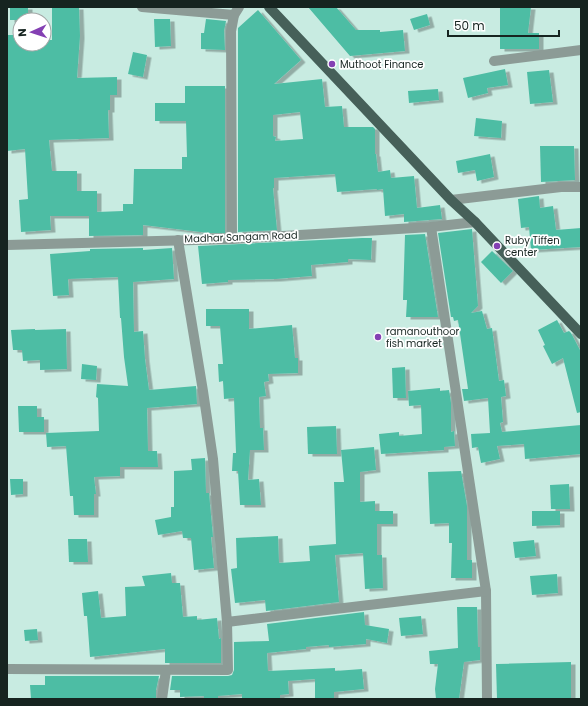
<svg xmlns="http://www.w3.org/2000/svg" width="588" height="706" viewBox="0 0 588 706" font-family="Poppins,sans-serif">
	<defs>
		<filter id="shadow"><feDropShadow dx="4.5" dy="2.5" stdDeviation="0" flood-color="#0004"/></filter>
	</defs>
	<rect width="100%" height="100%" fill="#c8ebe1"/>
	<!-- building -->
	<g fill="#4ebda4" fill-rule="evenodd" filter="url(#shadow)">
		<rect x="10" y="7" width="18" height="13"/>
		<polygon points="52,7 79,7 80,36 77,78 117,77 117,95 110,95 110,110 108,110 109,138 49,140 52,171 77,171 77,191 97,191 97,212 123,211 123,204 133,204 134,169 182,169 182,157 187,157 186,121 155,121 155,103 185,103 185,86 225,86 225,233 209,233 143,225 143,235 89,236 89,216 50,216 51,230 21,232 19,200 28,199 25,149 7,151 8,35 20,35 20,44 44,44 44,40 52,40"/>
		<polygon points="308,7 336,7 356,30 380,30 380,32 403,30 405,51 350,56"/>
		<polygon points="500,7 531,7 528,33 539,33 539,49 500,49"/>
		<path d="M 258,10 L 301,60 L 274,84 L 322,79 L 325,107 L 342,106 L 344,127 L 373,127 L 375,129 L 375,154 L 376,154 L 378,172 L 390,170 L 391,178 L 414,176 L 417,208 L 440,205 L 442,219 L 404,222 L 404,214 L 385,216 L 383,189 L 377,190 L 377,189 L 337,192 L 335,174 L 274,178 L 274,188 L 273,188 L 277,230 L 238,232 L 238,28 ZM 300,112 L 303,139 L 275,141 L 276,137 L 273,136 L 273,115 Z"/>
		<polygon points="427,14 430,25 414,30 410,19"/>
		<polygon points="154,19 170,19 171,46 155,47"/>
		<polygon points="206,19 226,21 224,31 225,50 201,49 201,33 204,33"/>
		<polygon points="133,52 147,55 143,77 128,74"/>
		<polygon points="505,69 508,85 487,88 488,93 468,98 463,78"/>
		<polygon points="549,70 553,102 530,104 527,72"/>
		<polygon points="438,89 439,100 409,103 408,91"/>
		<polygon points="476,118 502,121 501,138 474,136"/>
		<polygon points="540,146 574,146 575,180 541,182"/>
		<polygon points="490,154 494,177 477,181 475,170 458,173 456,161"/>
		<polygon points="539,196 540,208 553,206 556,230 581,228 581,247 531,250 529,227 521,228 518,199"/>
		<polygon points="472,229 478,306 471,313 482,311 487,329 492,328 499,381 504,380 506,396 501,397 503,422 500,423 502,432 581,425 581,454 525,459 524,444 497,446 500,459 481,463 478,447 472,448 471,434 490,433 488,398 464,401 462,389 468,389 458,320 454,321 453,317 451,317 438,233"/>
		<polygon points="425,234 438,317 406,317 407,300 403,300 405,235"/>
		<polygon points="362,238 372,238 371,260 348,259 348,262 311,265 312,276 276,279 228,280 228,282 202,284 198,246"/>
		<polygon points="143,248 143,250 172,248 174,279 133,282 134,332 143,331 145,359 149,390 196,386 197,404 147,408 148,451 157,451 158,467 120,467 120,476 94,477 96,494 94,494 94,515 74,515 73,496 70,496 66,446 47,447 46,433 99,431 98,398 96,397 97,384 128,386 124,357 121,318 120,318 118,277 68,279 69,295 53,296 50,254 90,251 90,249"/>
		<polygon points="492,251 513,271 501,283 481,262"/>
		<polygon points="206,309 249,309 249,329 292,325 295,358 298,358 298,373 268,374 269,381 264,382 266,396 259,397 260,428 263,428 264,450 250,450 248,480 259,479 261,505 240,505 238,471 232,471 233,453 236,453 234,398 224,399 223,381 219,382 218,364 223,364 220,326 206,326"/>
		<polygon points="557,320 564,333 569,331 571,333 581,352 581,412 577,413 563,358 552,364 543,346 545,345 538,330"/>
		<polygon points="35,329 35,330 66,329 67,369 40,370 40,360 23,361 22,350 13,350 11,330"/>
		<polygon points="82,364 97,366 96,380 81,379"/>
		<polygon points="405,367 406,398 393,398 392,368"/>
		<polygon points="440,388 440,391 449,390 451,403 451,432 454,431 455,446 444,447 444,450 381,454 379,434 399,432 399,436 422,434 421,405 409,406 408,391"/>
		<polygon points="18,406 37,406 37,417 44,417 44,432 19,432"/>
		<polygon points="336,426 337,454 308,454 307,427"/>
		<polygon points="374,447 376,470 360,472 360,502 375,501 375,511 393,511 393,524 377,524 377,555 382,555 383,588 365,589 363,553 335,555 339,602 266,611 265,600 235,603 231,569 237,568 236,538 278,536 279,563 310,561 309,546 336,544 334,482 344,482 341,450"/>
		<polygon points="205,458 206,493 209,493 213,537 211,537 214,568 194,570 191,538 183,538 182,531 158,535 155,520 171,517 171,507 174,507 174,471 192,470 191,459"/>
		<polygon points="461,471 467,506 467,560 472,560 472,578 451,578 452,543 449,543 449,523 430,524 428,472"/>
		<polygon points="10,479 23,479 23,494 11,495"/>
		<polygon points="569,484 570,509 551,509 550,485"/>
		<polygon points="532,511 560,511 560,525 532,526"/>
		<polygon points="68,539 87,539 88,562 69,562"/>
		<polygon points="534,540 536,556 515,558 513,542"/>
		<polygon points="171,573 172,583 180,583 183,617 197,616 197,620 217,618 219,639 221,638 221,663 165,663 165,649 90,657 87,616 84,616 82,593 98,591 101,618 126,616 125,587 145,586 142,576"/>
		<polygon points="557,574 558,593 532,595 530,576"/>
		<polygon points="457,607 477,607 478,647 480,647 480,660 464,662 459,699 436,699 435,689 438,664 430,664 429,651 458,648"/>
		<polygon points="364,612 365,625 389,629 387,643 366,639 366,644 329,647 329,645 306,647 306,649 267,653 268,671 335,668 335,671 362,669 364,689 334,692 334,699 315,699 315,679 288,681 289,694 280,695 280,699 242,699 242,694 218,696 218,699 204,699 204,696 180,697 180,690 170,690 172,676 228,676 232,675 234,670 234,642 269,641 267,624"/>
		<polygon points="421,616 423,634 401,636 399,618"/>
		<polygon points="37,629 38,640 25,641 24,630"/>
		<polygon points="571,662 571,699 497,699 496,664"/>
		<polygon points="45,676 159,676 156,690 156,699 31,699 30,685 45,685"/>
	</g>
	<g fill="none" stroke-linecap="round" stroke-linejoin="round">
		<!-- minor -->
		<g stroke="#8c9b96" stroke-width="10">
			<polyline points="142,7 234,15"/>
			<polyline points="494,61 581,50"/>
			<polyline points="451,200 561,187 581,187"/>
			<polyline points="431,227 486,591 487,699"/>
			<polyline points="232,239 231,31 234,15 239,7"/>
			<polyline points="178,240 203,391 213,459 227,622 486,591"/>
			<polyline points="7,245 232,239 431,227 475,222"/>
			<polyline points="7,669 228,670 227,622"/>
			<polyline points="162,699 166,670"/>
		</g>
		<!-- major -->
		<polyline stroke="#466059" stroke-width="10" points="269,7 451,200 475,222 581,334"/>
	</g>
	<!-- markers -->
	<g fill="#8440b3" stroke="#fff" stroke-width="1.5">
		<circle cx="332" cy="64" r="4"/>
		<circle cx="497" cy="246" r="4"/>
		<circle cx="378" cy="337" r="4"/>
	</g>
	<g text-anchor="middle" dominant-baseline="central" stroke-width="3.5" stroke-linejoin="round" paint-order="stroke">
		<!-- poi labels -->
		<g font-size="10" fill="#162420" stroke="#fff" text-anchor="start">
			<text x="340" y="64">Muthoot Finance</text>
			<text x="505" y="240">Ruby Tiffen<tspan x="505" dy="12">center</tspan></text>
			<text x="386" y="331">ramanouthoor<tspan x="386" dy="12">fish market</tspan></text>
		</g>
		<!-- street labels -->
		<g font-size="10" fill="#162420" stroke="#fff">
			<text transform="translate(241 237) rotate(-2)">Madhar Sangam Road</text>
		</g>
	</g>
	<!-- border -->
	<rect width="588" height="706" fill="none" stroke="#162420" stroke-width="16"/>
	<!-- north arrow -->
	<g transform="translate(32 32) rotate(267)"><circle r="19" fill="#ffffff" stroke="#a2a7a6"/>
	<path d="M0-3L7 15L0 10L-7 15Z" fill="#8440b3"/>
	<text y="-6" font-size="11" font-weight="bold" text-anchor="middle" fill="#162420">N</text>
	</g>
	<!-- scale -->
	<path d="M448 30v6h111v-6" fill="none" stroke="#162420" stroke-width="2"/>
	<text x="454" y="30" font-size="12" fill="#162420" stroke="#ffffff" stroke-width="3" paint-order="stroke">50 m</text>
</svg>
